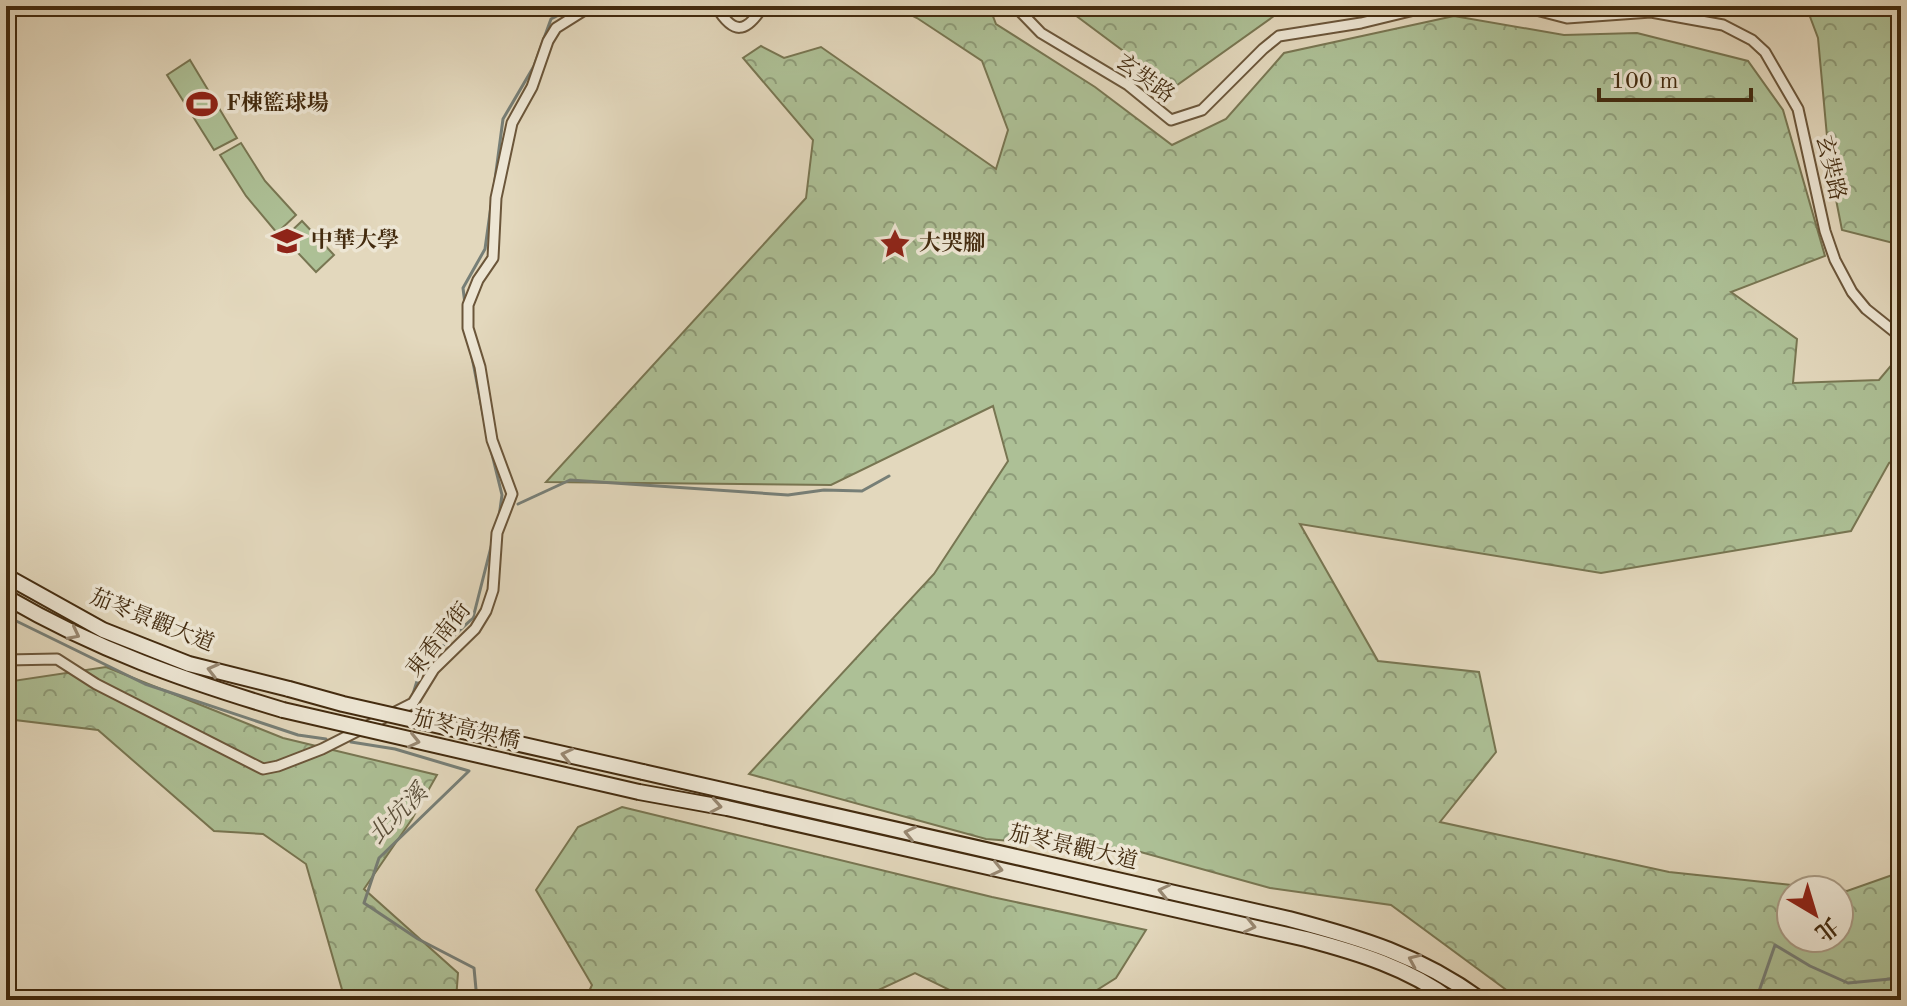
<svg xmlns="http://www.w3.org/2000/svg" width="1907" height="1006" viewBox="0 0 1907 1006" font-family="'Old Standard TT','Noto Serif TC',serif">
	<defs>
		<pattern id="forest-crowns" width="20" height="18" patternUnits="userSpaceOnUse" patternTransform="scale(2)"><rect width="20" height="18" fill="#adc096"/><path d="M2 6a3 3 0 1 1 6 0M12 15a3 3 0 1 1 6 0" fill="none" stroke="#8e9c79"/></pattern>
	</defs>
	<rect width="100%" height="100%" fill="#e3d8bd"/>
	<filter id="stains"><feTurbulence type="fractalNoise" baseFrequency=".0025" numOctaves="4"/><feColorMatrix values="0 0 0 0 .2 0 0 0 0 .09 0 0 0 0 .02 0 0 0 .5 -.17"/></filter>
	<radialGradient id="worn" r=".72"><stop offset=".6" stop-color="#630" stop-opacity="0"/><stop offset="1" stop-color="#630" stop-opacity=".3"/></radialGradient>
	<!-- forest -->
	<g fill="url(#forest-crowns)" stroke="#787652" stroke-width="2">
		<polygon points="893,6 989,6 996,24 1095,87 1172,145 1226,119 1284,53 1454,16 1564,35 1637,33 1748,61 1783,110 1825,256 1731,292 1797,339 1793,383 1879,380 1894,362 1901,366 1901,457 1889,463 1851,531 1601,573 1300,524 1378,661 1479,672 1496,752 1440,822 1669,872 1838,890 1791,890 1791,938 1839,938 1839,890 1847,891 1901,872 1901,1000 1520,1000 1391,905 1270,888 1137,851 986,839 749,774 934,574 1008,461 993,406 831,485 546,482 806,198 813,140 743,58 761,46 784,58 821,47 996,169 1008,130 982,61 917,18"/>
		<polygon points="1063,6 1288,6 1173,88"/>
		<polygon points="1806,6 1901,6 1901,245 1842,230 1830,169 1818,38"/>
		<polygon points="106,667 283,738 437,775 412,819 364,889 458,973 456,1000 345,1000 306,864 263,834 214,831 98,730 15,720 6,702 6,682"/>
		<polygon points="622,807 992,897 1146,930 1116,978 1081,1000 970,1000 915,973 857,1000 585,1000 592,985 536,890 578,827"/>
	</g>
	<!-- pitch -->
	<g fill="#adc096" stroke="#787652" stroke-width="2">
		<polygon points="190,60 237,138 214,150 167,75"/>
		<polygon points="241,143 265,181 296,215 277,233 246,196 220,155"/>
		<polygon points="302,221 334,255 316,272 284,238"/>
	</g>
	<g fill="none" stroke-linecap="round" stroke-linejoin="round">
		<!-- stream -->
		<g stroke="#777f77" stroke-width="3">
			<polyline points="494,187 503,119 534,66 551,19 576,6"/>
			<polyline points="465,304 463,288 485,249 491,206"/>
			<polyline points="471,352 484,419"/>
			<polyline points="489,442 502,495 499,517"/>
			<polyline points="518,504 570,480 788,495 824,490 862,491 889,476"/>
			<polyline points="6,616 145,684 298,735 326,739"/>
			<polyline points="413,694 422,665 473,618 492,543"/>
			<polyline points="351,742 395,749 469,771 379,858 364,903 418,939 474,968 477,1000"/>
			<polyline points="1756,1000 1775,945 1810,966 1848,983 1901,978"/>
		</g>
		<defs>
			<g id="street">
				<path d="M 716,6 C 733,35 746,34 763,6"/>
				<polyline points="1015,6 1041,33 1128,85 1171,120 1202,110 1263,49 1279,36 1361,23 1431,6"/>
				<polyline points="1521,6 1567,18 1651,12 1723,25 1752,40 1765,52 1798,109 1825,231 1835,260 1852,292 1866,309 1901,337"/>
				<polyline points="6,660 57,659 96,684 263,769 278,766 322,749 413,703 434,669 475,629 486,611 493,590 497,533 512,494 492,440 480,367 468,328 468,305 478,280 493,258 496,198 512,123 532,87 548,41 556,28 591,6"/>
			</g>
			<g id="secondary">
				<polyline points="6,576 103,630 189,664 289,689"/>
				<path d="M 6,597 C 97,650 183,680 283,710"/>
				<path d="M 643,772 L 1289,919 C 1361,938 1419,955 1481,1000"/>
				<path d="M 639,792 L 727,808 L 1306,939 C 1359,953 1408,968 1451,1000"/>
			</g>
		</defs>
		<!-- street casing -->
		<use href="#street" stroke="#6b563a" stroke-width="13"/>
		<!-- secondary casing -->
		<use href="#secondary" stroke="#432b0f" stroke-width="18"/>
		<!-- street -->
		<use href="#street" stroke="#ede6d4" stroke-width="9"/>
		<!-- secondary -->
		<use href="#secondary" stroke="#ede6d4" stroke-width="14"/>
		<defs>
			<g id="secondary-bridge">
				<polyline points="289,689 343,704 643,772"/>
				<polyline points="283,710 639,792"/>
			</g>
		</defs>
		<!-- secondary-bridge casing -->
		<use href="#secondary-bridge" stroke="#432b0f" stroke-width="18" stroke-linecap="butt"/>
		<!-- secondary-bridge -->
		<use href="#secondary-bridge" stroke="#ede6d4" stroke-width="14"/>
	</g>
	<!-- one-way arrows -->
	<defs><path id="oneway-chevron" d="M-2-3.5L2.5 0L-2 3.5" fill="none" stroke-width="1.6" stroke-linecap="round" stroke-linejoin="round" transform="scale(2)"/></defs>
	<g stroke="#988872">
		<use href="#oneway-chevron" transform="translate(74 634) rotate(27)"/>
		<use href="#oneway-chevron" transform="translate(213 670) rotate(-166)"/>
		<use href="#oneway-chevron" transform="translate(414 741) rotate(13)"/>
		<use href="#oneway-chevron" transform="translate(567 755) rotate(-167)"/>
		<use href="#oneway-chevron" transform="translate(716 806) rotate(10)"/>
		<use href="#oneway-chevron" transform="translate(910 833) rotate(-167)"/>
		<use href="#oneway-chevron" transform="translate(997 869) rotate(13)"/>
		<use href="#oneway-chevron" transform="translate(1164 891) rotate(-167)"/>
		<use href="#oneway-chevron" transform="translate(1250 926) rotate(13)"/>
		<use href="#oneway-chevron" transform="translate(1414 960) rotate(-156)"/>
	</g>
	<!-- icons -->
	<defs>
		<symbol id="stadium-bare" viewBox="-9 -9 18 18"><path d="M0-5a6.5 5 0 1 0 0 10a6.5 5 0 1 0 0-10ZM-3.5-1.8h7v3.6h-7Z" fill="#8f2418" stroke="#ede6d4" stroke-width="2.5" paint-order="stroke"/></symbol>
		<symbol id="university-bare" viewBox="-9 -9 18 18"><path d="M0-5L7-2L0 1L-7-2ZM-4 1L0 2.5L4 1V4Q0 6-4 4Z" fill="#8f2418" stroke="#ede6d4" stroke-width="2.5" paint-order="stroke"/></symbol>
		<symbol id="sight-bare" viewBox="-9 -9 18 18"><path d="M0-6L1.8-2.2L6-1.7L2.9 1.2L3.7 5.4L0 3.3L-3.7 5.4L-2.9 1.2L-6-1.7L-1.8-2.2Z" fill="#8f2418" stroke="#ede6d4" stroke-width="2.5" paint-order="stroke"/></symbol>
	</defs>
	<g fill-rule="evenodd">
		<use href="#stadium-bare" x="180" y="82" width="44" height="44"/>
		<use href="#university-bare" x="265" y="219" width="44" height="44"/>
		<use href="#sight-bare" x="873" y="222" width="44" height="44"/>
	</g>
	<g text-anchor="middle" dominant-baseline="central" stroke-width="7" stroke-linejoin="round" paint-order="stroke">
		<!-- street labels -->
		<g font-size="22" fill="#432b0f" stroke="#ede6d4">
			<text transform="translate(1145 79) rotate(36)">玄奘路</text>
			<text transform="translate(1830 168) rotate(77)">玄奘路</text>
			<text transform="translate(152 621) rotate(22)">茄苳景觀大道</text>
			<text transform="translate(439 640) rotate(-51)">東香南街</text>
			<text transform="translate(466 730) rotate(13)">茄苳高架橋</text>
			<text transform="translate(1073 848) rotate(13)">茄苳景觀大道</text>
		</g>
		<!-- poi labels -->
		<g font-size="22" font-weight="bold" fill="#432b0f" stroke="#ede6d4" text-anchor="start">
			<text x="226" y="104">F棟籃球場</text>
			<text x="311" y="241">中華大學</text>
			<text x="919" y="244">大哭腳</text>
		</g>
		<!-- water labels -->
		<g font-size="24" font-style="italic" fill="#594e3a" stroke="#ede6d4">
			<text transform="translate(399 815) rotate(-45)">北坑溪</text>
		</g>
	</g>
	<!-- margin -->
	<rect width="1907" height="1006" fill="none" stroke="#e3d8bd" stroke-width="32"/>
	<rect x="8" y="8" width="1891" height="990" fill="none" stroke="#432b0f" stroke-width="4"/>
	<rect x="16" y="16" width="1875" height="974" fill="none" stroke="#432b0f" stroke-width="2"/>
	<!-- north arrow -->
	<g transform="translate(1815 914) rotate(142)"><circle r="38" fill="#ede6d4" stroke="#a99b85" stroke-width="2"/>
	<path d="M0-6L14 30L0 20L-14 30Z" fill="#8f2418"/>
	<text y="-12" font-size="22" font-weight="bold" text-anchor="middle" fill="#432b0f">北</text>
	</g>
	<!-- scale -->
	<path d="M1599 88v12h152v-12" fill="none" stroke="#432b0f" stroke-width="4"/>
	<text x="1611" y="88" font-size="24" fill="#432b0f" stroke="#ede6d4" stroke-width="6" paint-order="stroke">100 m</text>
	<rect width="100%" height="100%" filter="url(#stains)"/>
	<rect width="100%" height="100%" fill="url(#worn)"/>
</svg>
